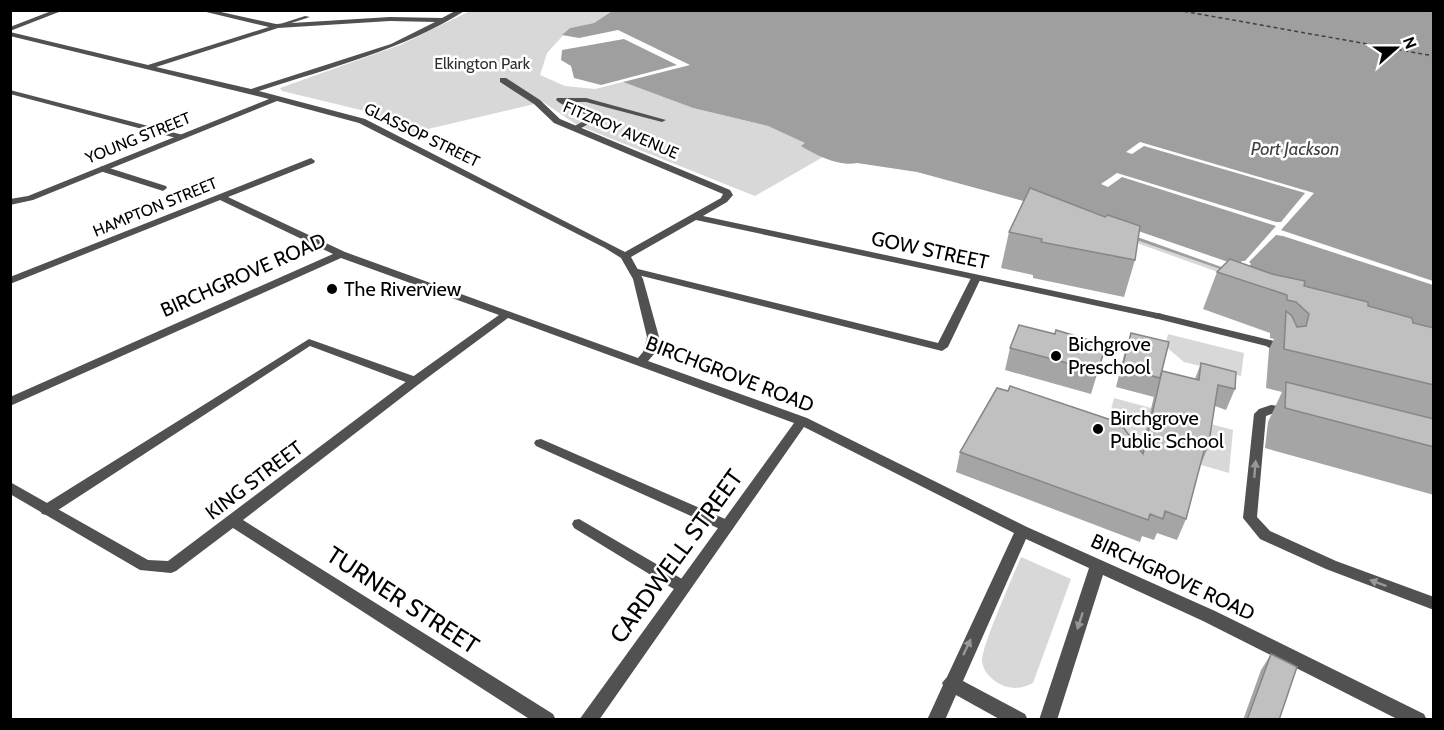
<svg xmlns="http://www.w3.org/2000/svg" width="1444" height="730" viewBox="0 0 1444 730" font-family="Cabin,sans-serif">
	<rect width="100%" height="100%" fill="#fff"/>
	<!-- green -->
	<g fill="#d8d8d8">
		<polygon points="470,11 614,11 594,23 570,28 547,53 540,75 565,86 595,89 623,82 693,108 768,126 806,143 809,151 823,157 755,196 577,125 543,102 411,133 369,112 282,91 280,88 400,45"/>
		<polygon points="1127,235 1230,271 1226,275 1123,238"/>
		<polygon points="1168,334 1244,353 1241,376 1184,362 1165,346"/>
		<polygon points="1114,398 1233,430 1229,473 1104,437"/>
		<path d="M 1021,557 L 1071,579 L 1033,683 C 1021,689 1010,690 998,683 C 990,678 983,671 982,661 C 981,648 1014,574 1021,557 Z"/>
	</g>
	<!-- water -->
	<g fill="#9f9f9f">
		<path d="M 614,10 L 1428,11 L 1434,13 L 1433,343 L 1027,202 L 917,172 L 857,163 C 840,167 815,155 801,146 L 805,143 L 768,126 L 693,108 L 623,82 L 690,65 L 618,30 L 579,38 L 562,35 L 570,28 L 594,23 Z"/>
		<polygon points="624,39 677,65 601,85 574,78 571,66 561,60 562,50"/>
	</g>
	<!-- pier -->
	<polygon fill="#fff" points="1140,142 1314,193 1281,230 1433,281 1433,285 1283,236 1276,235 1249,262 1251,264 1247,268 1230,270 1129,234 1112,222 1237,265 1242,261 1245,261 1276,226 1122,177 1108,187 1101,184 1117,173 1276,222 1281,222 1305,193 1144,146 1132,154 1126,152"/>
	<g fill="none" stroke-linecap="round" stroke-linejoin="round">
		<!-- ferry -->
		<polyline stroke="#404040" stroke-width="1.5" stroke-dasharray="4 3" stroke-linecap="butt" points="1177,10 1434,56"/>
		<!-- lane -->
		<g fill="#515151" fill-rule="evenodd">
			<polygon points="305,16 310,17 279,27 274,26"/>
			<polygon points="10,90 183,135 184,137 180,139 10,94"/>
			<path d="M 557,98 L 586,98 L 666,120 L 662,122 L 586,102 L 568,102 L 590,110 L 597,119 L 576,131 L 573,131 L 573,127 L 589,118 C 580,108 566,109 556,100 Z"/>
			<polygon points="103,166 166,186 167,188 163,191 160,190 100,171 100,167"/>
			<polygon points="634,268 938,343 971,278 976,275 981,278 948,347 942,351 630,273 629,271"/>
			<polygon points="1158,313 1274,341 1289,352 1283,356 1266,346 1154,318 1152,316 1154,314"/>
			<polygon points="309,339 419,378 421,381 415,385 411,384 310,346 52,514 47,515 42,514 40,510 42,506"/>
			<polygon points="1271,405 1295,408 1296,411 1290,415 1274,413 1266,416 1257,517 1270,531 1336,561 1434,597 1434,610 1326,569 1260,539 1243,518 1254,414 1259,409"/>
			<polygon points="541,439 732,522 734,526 732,530 727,531 722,530 536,446 534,443 536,440"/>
			<polygon points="579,519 689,583 691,587 689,591 683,593 677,591 574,528 572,524 574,520"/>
		</g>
		<!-- street -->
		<g fill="#515151" fill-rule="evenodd">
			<polygon points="54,10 64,10 10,31 10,27"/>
			<path d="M 198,10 L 212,10 L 276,24 L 390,17 L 442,18 L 457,10 L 466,10 C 405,49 329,68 259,91 L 365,119 L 625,252 L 721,198 L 723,194 L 554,123 L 534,104 L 500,82 L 500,78 L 506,78 L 540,100 L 560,119 L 730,190 L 733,195 L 727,202 L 703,216 L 1162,314 L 1164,316 L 1162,318 L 1158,319 L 696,220 L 631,257 L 643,279 L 659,337 L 655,353 L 648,361 L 807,418 L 1027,527 L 1215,611 L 1424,714 L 1427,720 L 1399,720 L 1203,621 L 1103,575 L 1057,720 L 1039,720 L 1089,568 L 1026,539 L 963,681 L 1025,714 L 1028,720 L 1001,720 L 956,695 L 945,720 L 927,720 L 943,685 L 942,683 L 947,677 L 1014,533 L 804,427 L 599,720 L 579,720 L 794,423 L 508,318 L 419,384 L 243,520 L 553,714 L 556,720 L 531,720 L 233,528 L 176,571 L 171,573 L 140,570 L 10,494 L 10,482 L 148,560 L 168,561 L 411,378 L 499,315 L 341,258 L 10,406 L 10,397 L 333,254 L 220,200 L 10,284 L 10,277 L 311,158 L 315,161 L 314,163 L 228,197 L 345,252 L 638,358 L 643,352 L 647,337 L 633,279 L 621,258 L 605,248 L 359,123 L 277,101 L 33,200 L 10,205 L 10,199 L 28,196 L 269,99 L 10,36 L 10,32 L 148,65 L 269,27 ZM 390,21 L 435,22 L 391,44 L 251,89 L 156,67 L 278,28 Z"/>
		</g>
	</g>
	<!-- wall -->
	<g fill="#a5a5a5">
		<polygon points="1009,232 1135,260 1124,297 1033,278 1033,275 1001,268"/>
		<polygon points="1217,272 1304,286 1368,306 1413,323 1434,328 1434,495 1265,448 1268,422 1282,392 1266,388 1269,349 1274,339 1270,338 1270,333 1203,309"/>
		<polygon points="1131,333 1161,374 1195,379 1201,363 1235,389 1226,410 1215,406 1208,448 1199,468 1186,519 1177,540 1157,533 1154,540 1142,536 1140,542 956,472 960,452 1141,452 1154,396 1154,397 1116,387 1125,351"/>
		<polygon points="1010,348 1098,371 1091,394 1005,370"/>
		<polygon points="1271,654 1279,720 1243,720 1261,670"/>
	</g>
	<!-- building -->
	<g fill="#c0c0c0" stroke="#868686" stroke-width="1.5">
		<polygon points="1030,188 1105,217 1108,215 1140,226 1135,260 1041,242 1042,239 1009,232"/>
		<polygon points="1230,259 1272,274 1305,281 1304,286 1368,302 1368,306 1412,318 1413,323 1434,328 1434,385 1284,349 1286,311 1292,316 1297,327 1306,326 1309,314 1296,302 1287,300 1287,295 1217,272"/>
		<polygon points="1019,325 1055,334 1056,330 1106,345 1098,371 1010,348"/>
		<polygon points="1131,333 1169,342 1160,378 1122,368"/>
		<polygon points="1201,363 1236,372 1235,389 1218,385 1208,448 1205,447 1186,519 1165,511 1163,519 1150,514 1148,520 960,452 997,388 1008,391 1010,386 1120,423 1143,454 1162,371 1199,380"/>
		<polygon points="1286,382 1434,419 1434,447 1285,408"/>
		<polygon points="1271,654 1297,667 1279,720 1247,720"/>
	</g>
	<!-- one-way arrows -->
	<defs><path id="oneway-solid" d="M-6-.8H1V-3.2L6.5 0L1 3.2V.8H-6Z" transform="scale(1.5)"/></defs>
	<g fill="#979797">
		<use href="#oneway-solid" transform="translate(1255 469) rotate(-85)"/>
		<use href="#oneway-solid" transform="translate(1378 583) rotate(-159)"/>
		<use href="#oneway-solid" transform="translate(1080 621) rotate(108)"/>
		<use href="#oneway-solid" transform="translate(967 647) rotate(-65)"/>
	</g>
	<!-- markers -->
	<g fill="#000" stroke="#fff" stroke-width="2">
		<circle cx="332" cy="289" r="6"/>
		<circle cx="1056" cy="356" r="6"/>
		<circle cx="1098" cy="429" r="6"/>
	</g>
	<g text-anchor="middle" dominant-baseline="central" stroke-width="5" stroke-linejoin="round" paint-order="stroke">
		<!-- far-park labels -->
		<g font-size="16" fill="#2f2f2f" stroke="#fff">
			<text x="482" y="63">Elkington Park</text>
		</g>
		<!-- far-street labels -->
		<g font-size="16" fill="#000" stroke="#fff">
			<text transform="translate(621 130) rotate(23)">FITZROY AVENUE</text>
			<text transform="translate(422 135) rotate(26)">GLASSOP STREET</text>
			<text transform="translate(138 138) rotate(-22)">YOUNG STREET</text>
			<text transform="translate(155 207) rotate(-22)">HAMPTON STREET</text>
		</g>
		<!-- far-water labels -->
		<g font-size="18" font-style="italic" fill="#404040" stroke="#fff">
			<text x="1295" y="149">Port Jackson</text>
		</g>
		<!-- street labels -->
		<g font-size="20" fill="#000" stroke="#fff">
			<text transform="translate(930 250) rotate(12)">GOW STREET</text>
			<text transform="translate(243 275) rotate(-24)">BIRCHGROVE ROAD</text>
			<text transform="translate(730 374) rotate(21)">BIRCHGROVE ROAD</text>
			<text transform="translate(254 480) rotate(-37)">KING STREET</text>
			<text transform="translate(1173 577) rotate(25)">BIRCHGROVE ROAD</text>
		</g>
		<!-- poi labels -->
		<g font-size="20" fill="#000" stroke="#fff" text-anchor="start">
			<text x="344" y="289">The Riverview</text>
			<text x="1068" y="344">Bichgrove<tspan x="1068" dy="23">Preschool</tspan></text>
			<text x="1110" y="418">Birchgrove<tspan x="1110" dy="23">Public School</tspan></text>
		</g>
		<!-- near-street labels -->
		<g font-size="24" fill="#000" stroke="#fff">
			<text transform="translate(676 556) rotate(-54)">CARDWELL STREET</text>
			<text transform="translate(403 600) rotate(33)">TURNER STREET</text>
		</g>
	</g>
	<!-- border -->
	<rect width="1444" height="730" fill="none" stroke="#000000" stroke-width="24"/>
	<!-- north arrow -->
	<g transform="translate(1396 48) rotate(69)" stroke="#ffffff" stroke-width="4.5" paint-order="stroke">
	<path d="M0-4.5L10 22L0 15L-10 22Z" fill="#000000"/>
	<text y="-9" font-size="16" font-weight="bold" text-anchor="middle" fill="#000000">N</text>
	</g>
</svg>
